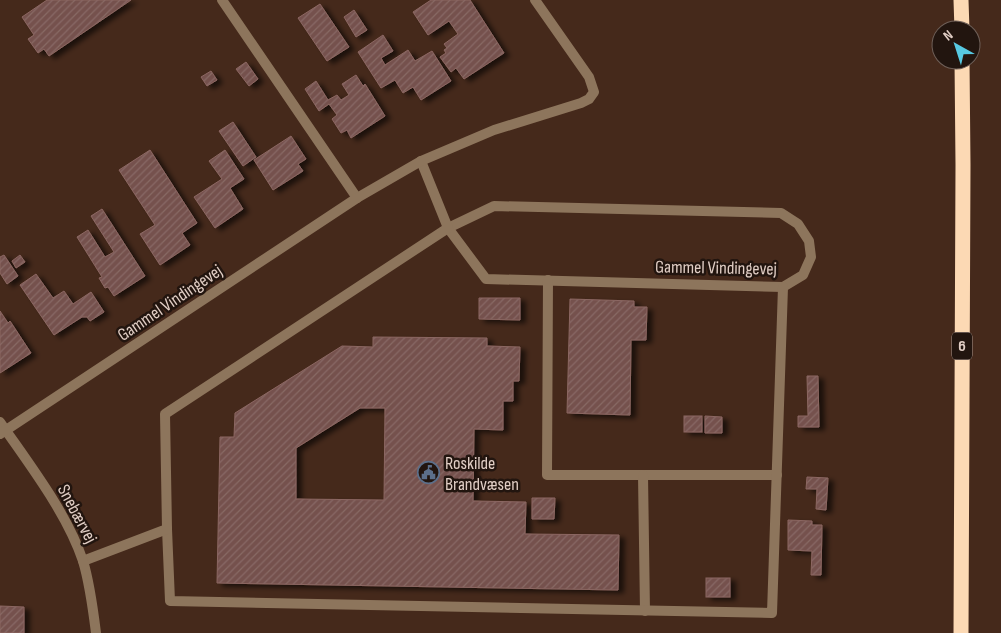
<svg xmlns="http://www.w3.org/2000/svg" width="1001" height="633" viewBox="0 0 1001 633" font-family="'Sofia Sans Condensed',sans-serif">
	<defs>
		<pattern id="building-hatch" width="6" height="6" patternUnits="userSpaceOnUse" patternTransform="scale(1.25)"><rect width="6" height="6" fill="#75514d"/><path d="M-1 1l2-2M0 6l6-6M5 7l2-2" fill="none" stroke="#886965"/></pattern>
		<filter id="shadow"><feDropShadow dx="5.5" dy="3" stdDeviation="2.5" flood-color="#0009"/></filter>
	</defs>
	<rect width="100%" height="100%" fill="#45291b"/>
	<!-- building -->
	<g fill="url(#building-hatch)" stroke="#8c6762" fill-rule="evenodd" filter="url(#shadow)">
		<polygon points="47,0 131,0 49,56 44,49 38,53 28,39 34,35 22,17"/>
		<polygon points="431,0 470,0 504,53 464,79 456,68 451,72 440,57 446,53 444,50 447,48 444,44 458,34 449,21 428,35 413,12"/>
		<polygon points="320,4 349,47 327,61 298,18"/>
		<polygon points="354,10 367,30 356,37 344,17"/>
		<polygon points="383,35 393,51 381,58 385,65 408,50 415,61 432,51 451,81 421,100 413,87 403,93 395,80 381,88 358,52"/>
		<polygon points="246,62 258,79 249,86 236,69"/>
		<polygon points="211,71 217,80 207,86 201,77"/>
		<polygon points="356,75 363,86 365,84 385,116 351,138 347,130 341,133 332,119 337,115 329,104 319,111 305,89 316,81 328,100 337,95 341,100 349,95 342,84"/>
		<polygon points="233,122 256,157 243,166 219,131"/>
		<polygon points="291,136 306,159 298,164 303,171 273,190 254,160"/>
		<polygon points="150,150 197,223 182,233 190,245 160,265 140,234 155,225 119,170"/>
		<polygon points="225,150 244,179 230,188 243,209 215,228 194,197 222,179 209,161"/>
		<polygon points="102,209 145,276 114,296 108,287 105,288 99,278 102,277 77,237 88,230 105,257 114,252 91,216"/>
		<polygon points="4,255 18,276 7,284 0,273 0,257"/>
		<polygon points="20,255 25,262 16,268 12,261"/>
		<polygon points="36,274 53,298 64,291 73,304 91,292 104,312 90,321 87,317 82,317 54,335 20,285"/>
		<polygon points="479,298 520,298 520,320 479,319"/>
		<polygon points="570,299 634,301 634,307 647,307 646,340 631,340 630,415 567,413"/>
		<polygon points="0,311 8,323 10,321 31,353 0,373"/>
		<path d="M 373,337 L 487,338 L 487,346 L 520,347 L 519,381 L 513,381 L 513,401 L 503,401 L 503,430 L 474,429 L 473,501 L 526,502 L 525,534 L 619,535 L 618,590 L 217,583 L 220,437 L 234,437 L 235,413 L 342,346 L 373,347 ZM 360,408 L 385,408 L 384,500 L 296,499 L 296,448 Z"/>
		<polygon points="807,376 818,376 819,427 798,427 798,416 808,416"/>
		<rect x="684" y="416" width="18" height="16"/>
		<polygon points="705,416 722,417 722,433 705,433"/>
		<polygon points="807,477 828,478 826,510 816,509 817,489 806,489"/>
		<polygon points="532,498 555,498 554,519 532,519"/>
		<polygon points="788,520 812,521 812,525 822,525 821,575 811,575 812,551 788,550"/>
		<rect x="706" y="578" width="24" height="19"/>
		<polygon points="0,606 24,607 24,633 0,633"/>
	</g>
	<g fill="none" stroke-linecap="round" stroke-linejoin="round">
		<!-- lane -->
		<g stroke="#8d755c" stroke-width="10">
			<polygon points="494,206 781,213 798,224 809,241 811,257 803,275 783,287 486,279 448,228"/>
			<polyline points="548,280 547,475 777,475"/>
			<polyline points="643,475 645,611"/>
			<polyline points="167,529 170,601 772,613 783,287"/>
			<polyline points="83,561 167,529 165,414 448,228 421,161"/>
		</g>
		<!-- street -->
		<g stroke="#8d755c" stroke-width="10">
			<polyline points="222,0 357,198"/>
			<path d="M 0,422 C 29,464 67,513 83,561 C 90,584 93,609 96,633"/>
			<polyline points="0,434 357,198 421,161 494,130 581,103 589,99 594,92 589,77 535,0"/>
		</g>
		<!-- highway -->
		<g stroke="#fcd9b4" stroke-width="15">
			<polyline points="961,0 962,30"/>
			<polyline points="961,633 963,165 962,60"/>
		</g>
	</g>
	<!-- icons -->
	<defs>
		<symbol id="civic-ring" viewBox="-11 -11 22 22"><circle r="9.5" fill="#22150f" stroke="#5c6f8a" stroke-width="1.5"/><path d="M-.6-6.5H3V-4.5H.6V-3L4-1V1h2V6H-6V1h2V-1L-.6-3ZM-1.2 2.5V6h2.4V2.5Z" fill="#5c6f8a"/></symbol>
	</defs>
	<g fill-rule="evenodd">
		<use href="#civic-ring" x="416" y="460" width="25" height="25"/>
	</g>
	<g text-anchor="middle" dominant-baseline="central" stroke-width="5" stroke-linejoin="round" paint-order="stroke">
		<!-- shield labels -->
		<rect fill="#22150f" stroke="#a8968e" stroke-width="1" x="952" y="332.5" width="20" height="27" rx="4"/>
		<g font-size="16" font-weight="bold" fill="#e1cec5">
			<text x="962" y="346">6</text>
		</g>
		<!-- street labels -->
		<g font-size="18" fill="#e1cec5" stroke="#22150f">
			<text transform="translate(716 268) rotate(1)">Gammel Vindingevej</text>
			<text transform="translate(170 303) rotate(-34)">Gammel Vindingevej</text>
			<text transform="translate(77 514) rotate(62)">Snebærvej</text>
		</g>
		<!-- poi labels -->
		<g font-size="18" fill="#e1cec5" stroke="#22150f" text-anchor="start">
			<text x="445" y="463">Roskilde<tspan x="445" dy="21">Brandvæsen</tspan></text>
		</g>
	</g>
	<!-- north arrow -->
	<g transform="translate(956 45) rotate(321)"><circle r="24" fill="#22150f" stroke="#6e5f58"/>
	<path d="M0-4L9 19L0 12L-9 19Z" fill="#57c9e2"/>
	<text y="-8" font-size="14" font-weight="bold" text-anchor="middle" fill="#e1cec5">N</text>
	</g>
</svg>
